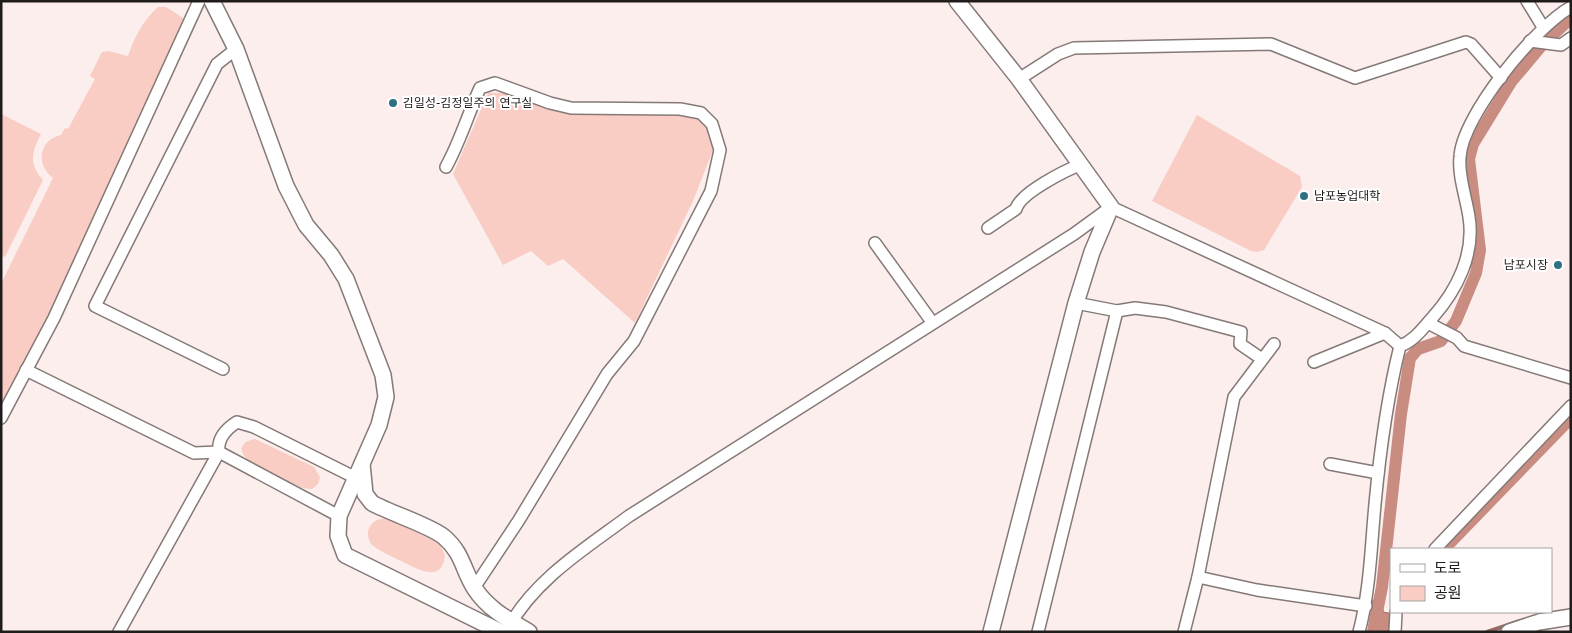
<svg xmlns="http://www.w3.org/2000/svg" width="1572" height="633" viewBox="0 0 1572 633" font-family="'DejaVu Sans','Noto Sans KR',sans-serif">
	<rect width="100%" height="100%" fill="#fbeeec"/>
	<!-- green -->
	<g fill="#f9ccc4">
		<path d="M 158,7 L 166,7 L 186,20 C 128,151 66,281 1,409 L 1,284 L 53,178 C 35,164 39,140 61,135 L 65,128 L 68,129 L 95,79 L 90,76 L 102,52 L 109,51 L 128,56 C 135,36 142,22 158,7 Z"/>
		<polygon points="488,93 509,93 562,113 636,115 673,113 699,119 708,126 712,135 713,150 693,201 635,323 563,259 548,266 531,251 503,265 453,174"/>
		<path d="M 1,114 L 41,134 C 32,151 28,164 43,180 L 5,257 L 1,255 Z"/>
		<polygon points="1197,115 1300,176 1302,187 1264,250 1257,252 1251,251 1152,201"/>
		<path d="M 255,439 L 314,467 L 320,477 L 318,484 L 312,489 L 302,488 C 290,482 237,463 242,447 C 244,442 249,440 255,439 Z"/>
		<path d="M 385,518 L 439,543 L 445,555 C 442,586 414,567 399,560 C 389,555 379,551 371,544 C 364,531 370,520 385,518 Z"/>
	</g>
	<!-- water -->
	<polygon fill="#c98c81" stroke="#966a62" points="1373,600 1383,602 1383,612 1393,614 1393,624 1387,632 1368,632"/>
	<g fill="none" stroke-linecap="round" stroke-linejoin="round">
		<!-- stream -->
		<polyline stroke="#966a62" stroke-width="4" points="1487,632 1520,621"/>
		<!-- canal -->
		<g stroke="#c98c81" stroke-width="12">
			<polyline points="1444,549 1571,418"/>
			<polyline points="1373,632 1382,587 1401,414 1410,358 1418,349 1441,341 1456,321 1476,273 1480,250 1469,159 1473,144 1511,82 1543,44 1571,18"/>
		</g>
		<defs>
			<g id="minor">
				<polyline points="1527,1 1543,27"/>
				<polyline points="1530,41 1561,45 1571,38"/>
				<polyline points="1019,79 1058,54 1074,48 1271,44 1355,78 1466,42 1471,44 1501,78"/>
				<path d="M 446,167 C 460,142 468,114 480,88 L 495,83 L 550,103 L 571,108 L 680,109 L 701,113 L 712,124 L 720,150 L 711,191 L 634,341 L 607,374 L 519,520 L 474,588"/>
				<path d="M 988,228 L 1016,209 C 1020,193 1066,170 1082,164"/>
				<polyline points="875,243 932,322"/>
				<polyline points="1076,303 1117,311 1135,308 1166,312 1241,332 1240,344 1262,359"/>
				<polyline points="1428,323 1457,338 1464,346 1571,378"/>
				<path d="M 1400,346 C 1414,341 1423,328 1433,317 C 1457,290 1475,254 1469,217 C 1466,197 1458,176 1460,157 C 1462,116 1535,27 1571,7"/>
				<polyline points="1314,362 1385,333"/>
				<polyline points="223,369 95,306 217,64 236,49"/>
				<polyline points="26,370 194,453 219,452 339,516"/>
				<polyline points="1,418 54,318 199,1"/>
				<polyline points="1330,464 1378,473"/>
				<polyline points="1435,549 1571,406"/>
				<polyline points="1198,577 1257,590 1366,606"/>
				<path d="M 508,628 C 535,579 586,548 629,516 L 1074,234 L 1111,207 L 1385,333 L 1400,346 C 1387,398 1380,451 1375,504 C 1371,547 1370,590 1359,632"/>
				<path d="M 119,632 L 219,452 C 217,438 226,429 237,422 L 254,427 L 356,478"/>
				<polyline points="1038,632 1117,311"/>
				<polyline points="1184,632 1198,577 1234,397 1274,344"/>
				<polyline points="1395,632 1396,612"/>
			</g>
			<g id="major">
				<polyline points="212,1 236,49 286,186 306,225 331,255 346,279 383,375 386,397 379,425 339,516 338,536 345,555 501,632"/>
				<polyline points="957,1 1019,79 1111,207 1092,252 1076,303 991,632"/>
				<path d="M 362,464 L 365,494 L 372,503 C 390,513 431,526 444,537 C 463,553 463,571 475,589 C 488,609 509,620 529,632"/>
				<polyline points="1509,632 1539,622 1571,617"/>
			</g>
		</defs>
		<!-- minor casing -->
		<use href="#minor" stroke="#847977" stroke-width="14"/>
		<!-- major casing -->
		<use href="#major" stroke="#847977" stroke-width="18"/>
		<!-- minor -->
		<use href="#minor" stroke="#fff" stroke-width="11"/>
		<!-- major -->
		<use href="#major" stroke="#fff" stroke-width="15"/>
	</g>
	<!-- markers -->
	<g fill="#2e7082" stroke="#fff" stroke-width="2">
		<circle cx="393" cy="103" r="5"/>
		<circle cx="1304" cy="196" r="5"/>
		<circle cx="1558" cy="265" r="5"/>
	</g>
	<g text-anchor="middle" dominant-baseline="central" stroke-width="4" stroke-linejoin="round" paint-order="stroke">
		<!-- poi labels -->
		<g font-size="12" fill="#201c1b" stroke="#fff" text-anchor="start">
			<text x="403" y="103">김일성-김정일주의 연구실</text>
			<text x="1314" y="196">남포농업대학</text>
			<text x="1548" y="265" text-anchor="end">남포시장</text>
		</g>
	</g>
	<!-- border -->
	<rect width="1572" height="633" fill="none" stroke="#201c1b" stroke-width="5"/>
	<!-- legend -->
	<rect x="1390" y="548" width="162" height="65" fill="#ffffff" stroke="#a6a4a4"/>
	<rect x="1400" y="564" width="25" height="8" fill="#ffffff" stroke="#a6a4a4"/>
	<text x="1434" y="573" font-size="15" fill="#201c1b">도로</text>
	<rect x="1400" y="586" width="25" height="15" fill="#f9ccc4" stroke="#a6a4a4"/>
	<text x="1434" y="598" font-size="15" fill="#201c1b">공원</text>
</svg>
